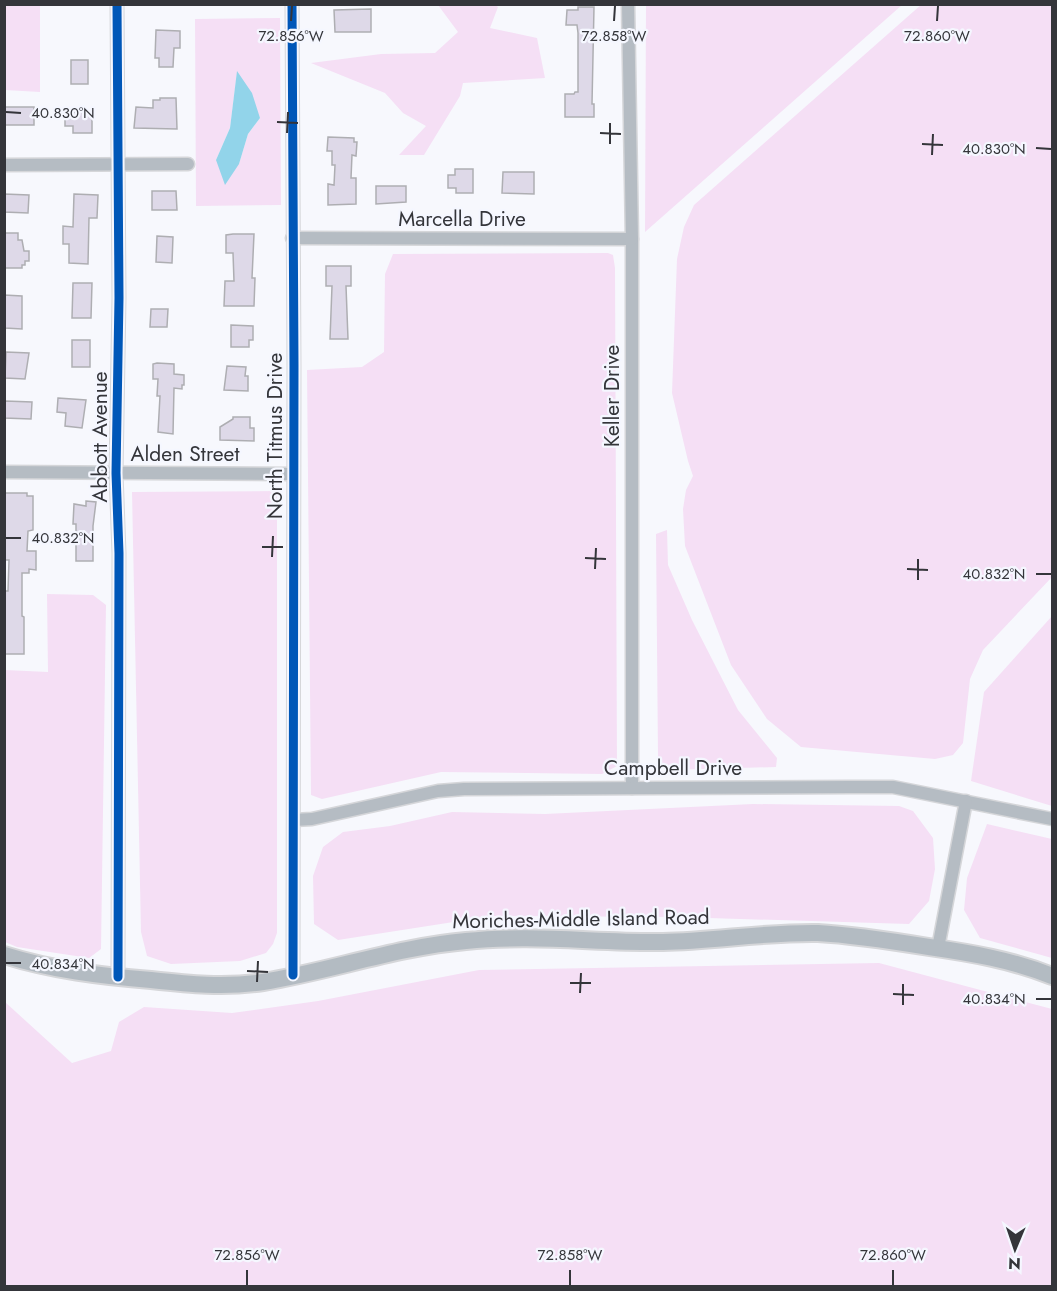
<svg xmlns="http://www.w3.org/2000/svg" width="1057" height="1291" viewBox="0 0 1057 1291" font-family="Jost,sans-serif">
	<rect width="100%" height="100%" fill="#f7f8fd"/>
	<!-- green -->
	<g fill="#f5dff5" fill-rule="evenodd">
		<polygon points="922,4 1052,5 1052,577 983,650 970,679 963,743 953,755 935,759 801,747 767,719 731,665 685,546 683,509 686,490 693,476 688,461 672,393 677,259 684,227 694,205"/>
		<polygon points="4,5 40,5 40,92 5,90"/>
		<polygon points="438,5 495,5 498,7 490,28 537,38 545,78 463,83 460,96 424,155 399,155 426,126 403,113 385,93 311,63 381,54 435,53 458,32"/>
		<polygon points="646,5 646,4 902,5 645,232"/>
		<path d="M 280,18 L 281,205 L 196,206 L 195,19 ZM 237,73 L 260,118 L 248,134 L 239,164 L 216,160 L 230,128 Z"/>
		<polygon points="608,253 613,255 615,268 617,766 602,774 441,772 322,799 311,795 307,370 362,367 384,352 385,274 393,254"/>
		<polygon points="277,491 277,933 273,944 266,953 240,961 171,964 147,956 141,932 132,492"/>
		<polygon points="667,530 668,565 692,620 738,710 777,758 776,767 667,770 658,757 656,534"/>
		<polygon points="47,594 93,595 106,605 101,949 89,958 17,947 5,942 5,670 48,672"/>
		<polygon points="1052,616 1052,806 971,781 984,692"/>
		<polygon points="753,804 899,806 913,811 933,838 935,869 929,901 909,924 676,917 492,916 338,940 314,924 313,876 323,847 343,832 390,826 452,812 545,814"/>
		<polygon points="987,824 1052,839 1052,958 980,938 964,910 967,878"/>
		<polygon points="879,963 1052,1009 1052,1286 5,1286 5,1002 72,1063 111,1051 119,1022 144,1007 232,1013 318,1001 479,970"/>
	</g>
	<!-- water -->
	<polygon fill="#92d4ea" points="237,71 252,93 260,118 248,134 239,164 225,185 216,160 230,128"/>
	<!-- building -->
	<g fill="#ded9e8" stroke="#aeaeb2" stroke-width="1.5">
		<polygon points="578,7 594,7 592,104 594,104 594,117 565,117 565,94 574,94 575,92 578,92 578,33 577,25 566,25 567,10 578,10"/>
		<polygon points="371,9 371,32 335,32 334,10"/>
		<polygon points="156,30 180,31 180,48 174,48 173,67 159,67 159,58 155,58"/>
		<rect x="71" y="60" width="17" height="24"/>
		<polygon points="160,98 176,98 177,129 134,128 136,107 153,108 153,100 160,100"/>
		<rect x="5" y="107" width="29" height="18"/>
		<polygon points="65,112 92,112 92,133 73,133 73,126 65,126"/>
		<polygon points="328,137 354,138 354,142 357,142 356,156 352,155 351,178 356,178 356,204 328,205 328,184 334,185 335,165 332,165 332,151 327,151"/>
		<polygon points="455,169 473,169 473,193 456,193 456,188 448,188 448,175 455,175"/>
		<polygon points="503,172 534,172 534,194 502,193"/>
		<polygon points="376,186 406,186 406,202 376,204"/>
		<polygon points="152,191 176,191 177,210 152,210"/>
		<polygon points="4,194 29,195 28,213 4,212"/>
		<polygon points="74,194 98,195 97,218 89,218 88,264 69,263 69,244 63,244 63,226 73,227"/>
		<polygon points="5,233 18,233 18,240 22,240 24,251 29,251 29,261 25,261 25,265 22,265 22,268 4,268"/>
		<polygon points="233,234 254,234 252,278 255,278 254,306 224,306 225,281 234,281 233,253 226,253 226,235"/>
		<polygon points="157,236 173,237 172,263 156,262"/>
		<polygon points="326,266 351,266 351,286 346,286 348,339 330,339 332,286 326,286"/>
		<polygon points="73,283 92,283 91,318 72,318"/>
		<polygon points="4,295 22,296 22,329 5,328"/>
		<polygon points="151,309 168,309 167,327 150,327"/>
		<polygon points="231,325 253,326 253,340 249,340 249,347 231,347"/>
		<rect x="72" y="340" width="18" height="27"/>
		<polygon points="6,352 29,353 25,379 5,378"/>
		<polygon points="157,363 174,364 174,374 184,375 184,385 182,385 182,389 174,388 173,434 158,432 160,396 157,396 158,379 153,379 153,364"/>
		<polygon points="227,366 246,367 245,376 248,376 248,391 224,390"/>
		<polygon points="58,398 86,400 82,428 65,426 66,413 57,412"/>
		<polygon points="5,401 32,402 31,419 4,418"/>
		<polygon points="233,417 250,417 250,428 254,428 254,441 220,440 220,427 233,419"/>
		<polygon points="4,493 27,493 27,496 33,496 33,530 28,531 27,551 36,551 36,570 29,569 29,573 22,573 22,616 24,617 24,654 5,654 5,591 8,591 9,560 4,560"/>
		<polygon points="86,501 96,502 93,526 93,561 76,561 76,524 73,524 74,504 86,506"/>
	</g>
	<g fill="none" stroke-linecap="round" stroke-linejoin="round">
		<defs>
			<g id="minor">
				<polyline points="117,4 119,298 116,473 119,553 118,977"/>
				<polyline points="292,4 294,365 293,975"/>
				<polyline points="628,4 632,239 632,788"/>
				<polyline points="4,165 188,164"/>
				<polyline points="292,238 632,239"/>
				<polyline points="4,472 292,474"/>
				<polyline points="294,820 312,819 438,791 464,789 850,787 893,787 1052,819"/>
				<polyline points="938,948 966,801"/>
			</g>
			<path id="secondary" d="M 4,955 C 52,970 101,976 151,980 C 188,984 225,988 263,982 C 331,971 397,947 466,941 C 532,934 598,943 663,942 C 715,941 766,932 818,933 C 855,935 892,941 929,947 C 971,953 1012,960 1052,976"/>
		</defs>
		<!-- minor casing -->
		<use href="#minor" stroke="#d5d6d9" stroke-width="15"/>
		<!-- secondary casing -->
		<use href="#secondary" stroke="#d5d6d9" stroke-width="20"/>
		<!-- minor -->
		<use href="#minor" stroke="#b5bcc3" stroke-width="12"/>
		<!-- secondary -->
		<use href="#secondary" stroke="#b3bbc2" stroke-width="16"/>
		<defs>
			<g id="cycleway">
				<polyline points="117,4 119,298 116,473 119,553 118,977"/>
				<polyline points="292,4 294,365 293,975"/>
			</g>
		</defs>
		<!-- cycleway casing -->
		<use href="#cycleway" stroke="#f5f7ff" stroke-width="13"/>
		<!-- cycleway -->
		<use href="#cycleway" stroke="#0057b8" stroke-width="9"/>
	</g>
	<!-- ticks -->
	<path fill="none" stroke="#34353a" stroke-width="2" d="M 291,21 L 292,6M 614,21 L 615,6M 937,21 L 938,6M 6,112 L 21,113M 277,122 L 298,123M 287,133 L 288,112M 600,133 L 621,134M 610,144 L 610,123M 922,144 L 943,145M 1036,148 L 1051,149M 932,155 L 933,134M 6,538 L 21,538M 262,547 L 283,547M 272,557 L 273,536M 585,558 L 606,559M 595,569 L 596,548M 907,569 L 928,570M 1036,574 L 1051,574M 918,580 L 918,559M 6,963 L 21,963M 247,971 L 268,972M 257,982 L 258,961M 570,983 L 591,983M 580,993 L 581,973M 893,994 L 914,995M 1036,999 L 1051,999M 903,1005 L 903,984M 247,1285 L 247,1270M 570,1285 L 570,1270M 893,1285 L 893,1270"/>
	<g text-anchor="middle" dominant-baseline="central" stroke-width="4.5" stroke-linejoin="round" paint-order="stroke">
		<!-- street labels -->
		<g font-size="21" fill="#34353a" stroke="#f5f7ff">
			<text x="462" y="219">Marcella Drive</text>
			<text transform="translate(612 396) rotate(-90)">Keller Drive</text>
			<text transform="translate(275 436) rotate(-90)">North Titmus Drive</text>
			<text transform="translate(100 437) rotate(-90)">Abbott Avenue</text>
			<text x="185" y="454">Alden Street</text>
			<text x="673" y="768">Campbell Drive</text>
			<text transform="translate(581 919) rotate(-1)">Moriches-Middle Island Road</text>
		</g>
	</g>
	<g font-size="15" text-anchor="middle" fill="#34353a" stroke="#f5f7ff" stroke-width="4.5" stroke-linejoin="round" paint-order="stroke">
		<text x="291" y="41">72.856°W</text>
		<text x="614" y="41">72.858°W</text>
		<text x="937" y="41">72.860°W</text>
		<text x="63" y="118">40.830°N</text>
		<text x="994" y="154">40.830°N</text>
		<text x="63" y="543">40.832°N</text>
		<text x="994" y="579">40.832°N</text>
		<text x="63" y="969">40.834°N</text>
		<text x="994" y="1004">40.834°N</text>
		<text x="247" y="1260">72.856°W</text>
		<text x="570" y="1260">72.858°W</text>
		<text x="893" y="1260">72.860°W</text>
	</g>
	<!-- border -->
	<rect width="1057" height="1291" fill="none" stroke="#34353a" stroke-width="12"/>
	<!-- north arrow -->
	<g transform="translate(1015 1249) rotate(182)" stroke="#f5f7ff" stroke-width="4.5" paint-order="stroke">
	<path d="M0-4.5L10 22L0 15L-10 22Z" fill="#34353a"/>
	<text y="-9" font-size="16" font-weight="bold" text-anchor="middle" fill="#34353a">N</text>
	</g>
</svg>
